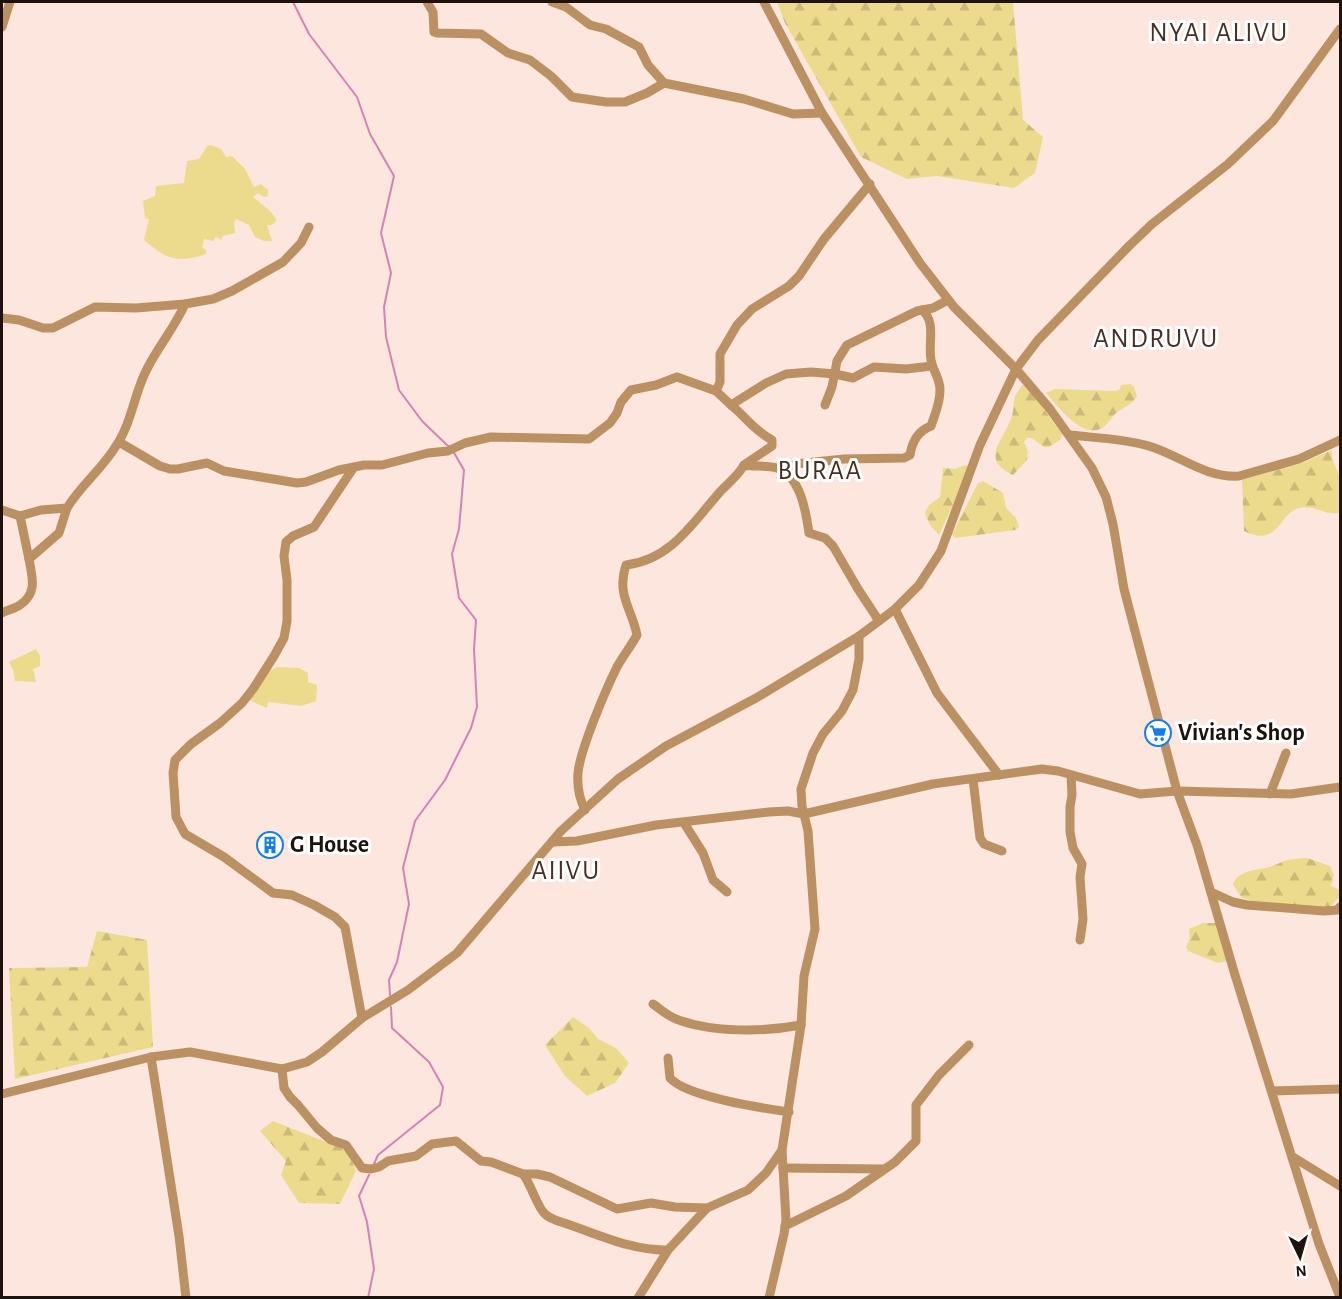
<svg xmlns="http://www.w3.org/2000/svg" width="1342" height="1299" viewBox="0 0 1342 1299" font-family="'Alegreya Sans',sans-serif">
	<defs>
		<pattern id="forest-firs" width="22" height="20" patternUnits="userSpaceOnUse" patternTransform="scale(1.5)"><rect width="22" height="20" fill="#ecdb8c"/><path d="M5 1l3.5 6h-7zM16 11l3.5 6h-7z" fill="#cabb78"/></pattern>
	</defs>
	<rect width="100%" height="100%" fill="#fce6de"/>
	<!-- grass -->
	<g fill="#ecdb8c">
		<path d="M 211,145 L 221,149 L 226,157 L 232,156 L 245,169 L 254,187 L 261,184 L 268,190 L 268,196 L 264,197 L 258,193 L 253,197 L 270,211 L 277,220 L 272,225 L 267,225 L 272,241 L 264,241 L 255,237 L 249,225 L 236,219 L 234,223 L 235,233 L 223,236 L 221,240 L 216,237 L 213,241 L 204,239 L 202,247 L 206,250 L 206,254 C 177,264 166,259 144,240 L 149,219 L 145,218 L 143,201 L 155,196 L 156,186 L 184,183 L 187,161 L 199,159 L 207,146 Z"/>
		<polygon points="36,649 40,656 40,666 33,669 36,682 15,681 13,670 9,662"/>
		<polygon points="277,667 299,668 308,673 308,682 317,685 316,701 301,706 268,702 267,708 247,699 257,688 254,679"/>
	</g>
	<!-- forest -->
	<g fill="url(#forest-firs)">
		<polygon points="777,2 1013,2 1023,120 1043,137 1035,173 1014,188 937,176 907,179 861,157 785,23"/>
		<path d="M 1026,384 L 1062,434 L 1061,439 L 1049,447 L 1044,447 L 1032,438 L 1027,438 L 1024,442 L 1028,451 L 1027,460 L 1013,475 C 978,459 1005,439 1012,416 C 1014,410 1013,403 1015,397 C 1016,393 1020,389 1022,385 Z"/>
		<path d="M 1130,384 L 1134,387 L 1137,396 C 1133,404 1122,408 1115,414 C 1111,418 1107,425 1102,428 C 1082,440 1057,405 1046,393 L 1055,389 L 1114,391 L 1119,390 L 1121,385 Z"/>
		<path d="M 1332,450 L 1332,459 L 1340,477 L 1340,512 C 1327,517 1314,504 1299,508 C 1278,514 1279,548 1244,531 L 1242,480 L 1302,463 Z"/>
		<polygon points="965,465 971,467 939,535 930,525 925,513 929,505 940,497 943,468 955,469"/>
		<polygon points="983,481 1003,493 1006,508 1016,518 1019,527 1015,530 955,538 952,534 978,483"/>
		<path d="M 1307,858 L 1330,866 L 1334,875 L 1331,886 L 1340,890 L 1340,896 L 1330,907 L 1257,904 L 1241,897 L 1233,885 C 1237,870 1258,870 1270,867 C 1276,865 1282,861 1288,860 C 1294,859 1301,858 1307,858 Z"/>
		<polygon points="1203,923 1218,923 1228,961 1218,963 1188,951 1186,947 1190,938 1189,929"/>
		<polygon points="97,931 147,940 153,1047 15,1079 9,968 87,967"/>
		<polygon points="573,1017 589,1028 598,1039 616,1048 629,1063 615,1083 587,1096 565,1076 545,1045"/>
		<polygon points="273,1121 321,1140 347,1148 356,1171 340,1204 299,1203 281,1175 286,1161 260,1131"/>
	</g>
	<g fill="none" stroke-linecap="round" stroke-linejoin="round">
		<!-- stream -->
		<g stroke="#d283b7" stroke-width="2">
			<polyline points="293,2 309,34 357,97 370,134 394,176 381,233 391,273 384,307 386,337 399,390 422,421 449,447"/>
			<polyline points="390,995 389,980 397,962 409,904 403,868 415,821 445,780 471,728 477,707 474,649 476,620 459,598 452,554 459,529 464,470 453,451"/>
			<polyline points="374,1164 378,1155 440,1105 443,1087 429,1062 392,1028 391,1007"/>
			<polyline points="368,1298 374,1269 367,1222 359,1196 369,1175"/>
		</g>
		<!-- minor -->
		<g stroke="#bb9163" stroke-width="9">
			<polyline points="427,2 433,12 434,32 437,33 481,34 508,53 530,60 551,76 572,97 606,102 625,102 647,93 664,83 744,99 793,114 822,113"/>
			<polyline points="552,2 566,7 590,25 606,29 639,47 648,65 664,83"/>
			<polyline points="764,2 822,113 920,263 954,307 1016,369 1050,409 1092,468 1106,497 1113,524 1124,589 1177,791 1197,845 1235,975 1319,1244 1340,1297"/>
			<polyline points="2,27 10,2"/>
			<polyline points="2,318 19,320 43,328 53,328 95,307 136,308 185,304 213,299 232,291 283,262 301,243 309,227"/>
			<polyline points="716,391 731,405 766,383 786,374 811,372 835,374 853,378 874,367 906,369 932,366"/>
			<path d="M 731,405 C 747,418 752,429 772,440 L 772,446 L 744,465"/>
			<polyline points="825,405 832,387 837,361 847,345 917,311 933,308 948,300"/>
			<path d="M 1070,435 C 1097,438 1126,439 1152,447 C 1182,457 1206,478 1239,476 L 1299,459 L 1340,440"/>
			<polyline points="119,442 160,466 170,469 178,469 207,463 224,471 297,483 306,482 339,470 364,465 382,465 428,453 448,451 465,443 491,437 589,439 610,423 617,413 621,402 631,390 656,385 677,377 716,391 720,382 720,354 737,325 752,309 789,286 799,276 824,239 870,184"/>
			<polyline points="354,467 314,527 293,536 286,542 284,556 287,580 287,621 284,638 274,656 253,689 242,703 220,723 191,744 175,760 173,773 176,817 185,834 224,857 273,893 292,895 314,905 335,917 345,927 362,1018"/>
			<path d="M 787,475 L 791,467 L 795,464 L 844,459 L 904,458 L 910,455 C 912,442 918,431 931,426 C 935,414 940,404 940,390 C 940,379 934,372 932,364 C 926,346 938,323 922,310"/>
			<path d="M 2,510 L 20,516 L 41,510 L 67,508 C 81,485 102,469 116,446 C 131,424 134,396 145,373 C 156,349 174,329 185,304"/>
			<polyline points="20,516 29,559"/>
			<polyline points="895,609 937,693 999,775"/>
			<path d="M 2,613 C 7,610 14,609 20,605 C 38,593 32,577 29,559 L 59,533 L 67,508"/>
			<polyline points="1071,775 1072,795 1070,807 1070,832 1073,848 1082,864 1080,877 1083,919 1080,940"/>
			<polyline points="973,779 980,838 984,844 1002,851"/>
			<polyline points="1270,794 1286,753"/>
			<path d="M 585,810 C 579,798 577,786 578,773 C 580,750 606,689 617,667 C 623,656 631,646 637,635 C 632,609 616,595 626,565 C 670,560 692,524 719,493 C 727,484 739,475 744,465 C 755,467 767,465 777,468 C 801,477 806,512 809,533 L 825,538 L 833,546 L 858,589 L 879,621"/>
			<polyline points="684,823 703,853 713,880 727,892"/>
			<polyline points="553,842 577,841 656,825 769,812 788,811 804,814 933,784 1042,769 1058,771 1140,794 1177,791 1291,794 1340,787"/>
			<polyline points="1211,892 1233,902 1247,905 1324,911 1337,910 1340,907"/>
			<path d="M 653,1004 C 660,1009 668,1016 676,1019 C 712,1033 764,1032 801,1025"/>
			<polyline points="151,1057 179,1236 186,1298"/>
			<path d="M 668,1058 L 670,1078 C 687,1097 762,1108 789,1112"/>
			<polyline points="282,1069 284,1088 290,1097 298,1105 317,1128 331,1140 346,1145 362,1168 371,1169 379,1167 388,1161 416,1156 432,1144 456,1141 481,1161 491,1162 523,1174 537,1174 550,1177 617,1209 651,1203 675,1207 707,1208 748,1190 766,1173 782,1150"/>
			<polyline points="1272,1091 1340,1089"/>
			<polyline points="2,1094 151,1057 190,1052 282,1069 307,1062 322,1052 362,1018 408,990 457,953 561,831 618,779 666,746 756,698 834,651 859,636 895,609 919,585 941,551 980,445 1016,369 1038,340 1129,246 1152,224 1228,164 1273,121 1340,29"/>
			<polyline points="1293,1157 1340,1186"/>
			<polyline points="783,1168 883,1169"/>
			<path d="M 523,1174 C 532,1186 537,1207 545,1214 C 551,1220 562,1222 570,1225 C 602,1236 634,1251 668,1250"/>
			<polyline points="785,1226 846,1196 895,1162 916,1141 916,1105 939,1075 969,1045"/>
			<polyline points="638,1298 668,1250 707,1208"/>
			<polyline points="769,1298 784,1234 786,1220 782,1150 801,1025 804,976 815,929 808,831 802,806 801,789 813,753 823,734 842,711 853,690 859,659 859,636"/>
		</g>
	</g>
	<!-- icons -->
	<defs>
		<symbol id="supermarket-ring" viewBox="-11 -11 22 22"><circle r="9.5" fill="#fff" stroke="#137fe7" stroke-width="1.5"/><path d="M-6-5.5h2.5l.6 2H6L4.5 2H-2.5L-4.4-4H-6ZM-1.5 3.2a1.3 1.3 0 1 0 .1 0ZM3 3.2a1.3 1.3 0 1 0 .1 0Z" fill="#137fe7"/></symbol>
		<symbol id="building-ring" viewBox="-11 -11 22 22"><circle r="9.5" fill="#fff" stroke="#137fe7" stroke-width="1.5"/><path d="M-4-6H4V6H1V3H-1V6H-4ZM-2.5-4.3h1.7v1.8h-1.7ZM.8-4.3h1.7v1.8H.8ZM-2.5-1h1.7V.8h-1.7ZM.8-1h1.7V.8H.8Z" fill="#137fe7"/></symbol>
	</defs>
	<g fill-rule="evenodd">
		<use href="#supermarket-ring" x="1143" y="718" width="30" height="30"/>
		<use href="#building-ring" x="255" y="830" width="30" height="30"/>
	</g>
	<g text-anchor="middle" dominant-baseline="central" stroke-width="6" stroke-linejoin="round" paint-order="stroke">
		<!-- poi labels -->
		<g font-size="24" font-weight="bold" fill="#1e120e" stroke="#fff" text-anchor="start">
			<text x="1178" y="733">Vivian's Shop</text>
			<text x="290" y="845">G House</text>
		</g>
		<!-- quarter labels -->
		<g font-size="27" letter-spacing="1.5" fill="#4a2e24" stroke="#fff">
			<text x="1219" y="32">NYAI ALIVU</text>
			<text x="1156" y="338">ANDRUVU</text>
			<text x="820" y="470">BURAA</text>
			<text x="566" y="870">AIIVU</text>
		</g>
	</g>
	<!-- border -->
	<rect width="1342" height="1299" fill="none" stroke="#1e120e" stroke-width="6"/>
	<!-- north arrow -->
	<g transform="translate(1300 1257) rotate(175)" stroke="#ffffff" stroke-width="4.5" paint-order="stroke">
	<path d="M0-4.5L10 22L0 15L-10 22Z" fill="#1e120e"/>
	<text y="-9" font-size="16" font-weight="bold" text-anchor="middle" fill="#1e120e">N</text>
	</g>
</svg>
